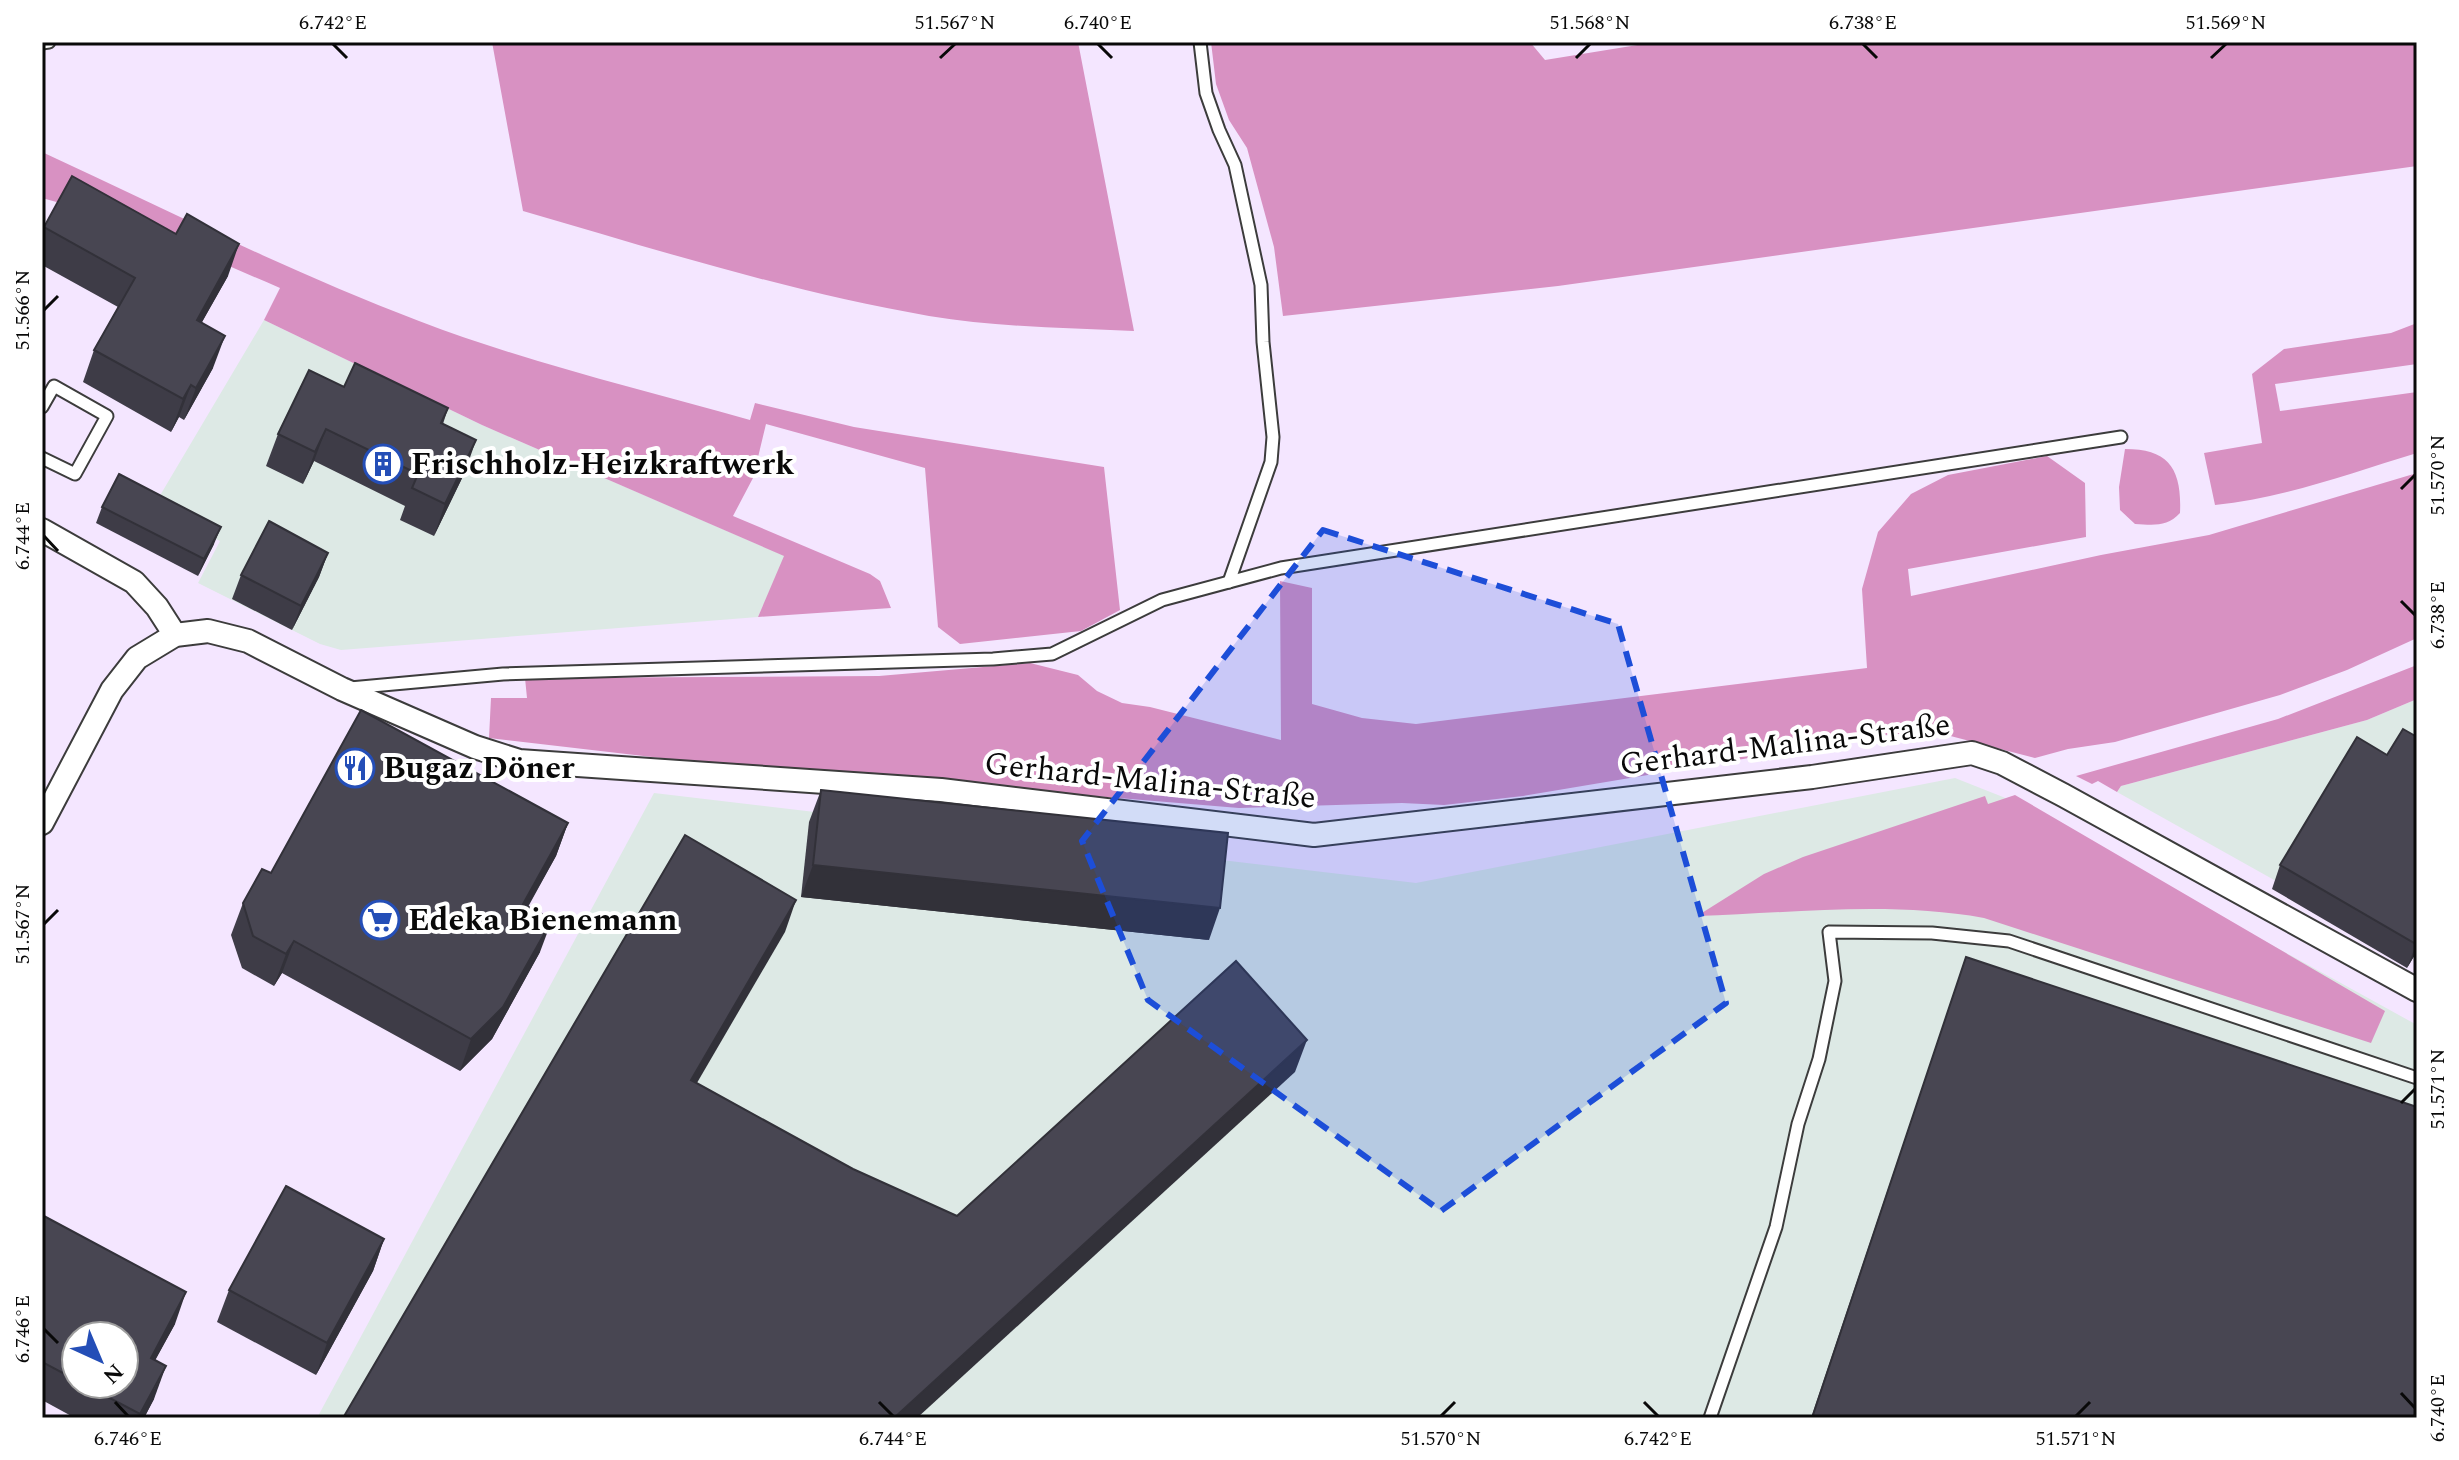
<svg xmlns="http://www.w3.org/2000/svg" width="2459" height="1460" viewBox="0 0 2459 1460" font-family="Spectral,serif">
	<rect width="100%" height="100%" fill="#f4e6ff"/>
	<!-- industrial -->
	<g fill="#dde9e5">
		<polygon points="264,320 482,425 785,556 758,617 341,650 320,644 198,583 220,541 152,509"/>
		<polygon points="2417,699 2417,960 2117,792 2121,786 2367,720"/>
		<polygon points="1955,778 2003,797 2417,1025 2417,1418 317,1418 654,793 1416,883"/>
	</g>
	<!-- forest -->
	<g fill="#d891c2">
		<path d="M 492,42 L 1078,42 L 1134,331 C 1066,328 996,327 929,316 C 791,292 657,250 523,211 Z"/>
		<polygon points="1211,42 1530,42 1545,60 1656,42 2417,42 2417,166 1558,286 1283,316 1274,247 1247,148 1229,120 1216,84"/>
		<path d="M 42,152 C 167,210 290,272 419,321 C 526,362 639,389 750,420 L 755,403 L 854,427 L 1104,467 L 1120,610 L 1081,631 L 960,644 L 938,627 L 925,468 L 766,424 L 753,478 L 733,516 L 870,574 L 880,581 L 891,608 L 758,617 L 784,556 L 482,425 L 264,320 L 280,288 C 203,255 124,219 42,198 Z"/>
		<path d="M 2417,323 L 2417,364 L 2275,384 L 2280,411 L 2417,392 L 2417,453 C 2351,473 2284,498 2215,505 L 2204,453 L 2262,443 L 2252,374 L 2284,349 L 2391,333 Z"/>
		<path d="M 2125,449 C 2169,449 2182,469 2180,513 C 2167,527 2154,525 2135,524 L 2120,510 L 2119,487 Z"/>
		<polygon points="2047,456 2085,483 2086,537 1908,569 1911,596 2101,555 2209,535 2417,473 2417,638 2347,670 2280,695 2115,742 2068,749 2035,758 1939,733 1892,734 1523,796 1444,805 1402,803 1239,808 721,765 489,738 491,698 527,698 525,678 879,676 1030,663 1078,675 1097,691 1122,703 1150,707 1281,740 1280,581 1312,588 1312,704 1362,718 1416,724 1867,668 1862,589 1878,532 1911,494 1948,475"/>
		<polygon points="2417,665 2417,699 2367,720 2121,786 2117,792 2098,781 2092,784 2076,776 2278,719"/>
		<path d="M 2015,795 L 2385,1011 L 2371,1043 L 1984,918 C 1890,901 1791,913 1697,916 L 1764,874 L 1803,857 L 1985,796 L 1988,804 Z"/>
	</g>
	<g fill="none" stroke-linecap="round" stroke-linejoin="round">
		<defs>
			<g id="lane">
				<polyline points="1200,42 1206,93 1219,130 1235,165 1261,285 1263,342 1273,437 1271,462 1229,582"/>
				<polyline points="42,43 49,42"/>
				<polyline points="42,407 54,386 107,416 75,474 42,458"/>
				<polyline points="350,688 503,674 993,659 1052,654 1162,600 1281,568 2121,437"/>
				<polyline points="1710,1418 1776,1227 1798,1124 1819,1059 1835,981 1829,932 1932,933 2009,941 2417,1078"/>
			</g>
			<g id="street">
				<polyline points="42,530 134,582 157,607 175,635"/>
				<polyline points="42,823 112,690 137,658 175,635 208,631 248,641 342,689 475,747 519,761 941,790 1314,835 1812,777 1972,753 2002,763 2063,795 2417,990"/>
			</g>
		</defs>
		<!-- lane casing -->
		<use href="#lane" stroke="#3c3c3c" stroke-width="15"/>
		<!-- street casing -->
		<use href="#street" stroke="#3c3c3c" stroke-width="26"/>
		<!-- lane -->
		<use href="#lane" stroke="#fff" stroke-width="11"/>
		<!-- street -->
		<use href="#street" stroke="#fff" stroke-width="22"/>
	</g>
	<!-- wall -->
	<g fill="#3e3c47" fill-rule="evenodd">
		<polygon points="44,227 228,276 202,322 213,368 184,420 179,417 171,432 83,382 94,350 118,307 42,265 42,232"/>
		<polygon points="344,387 448,408 443,424 465,472 434,536 400,520 405,506 314,461 303,484 266,466 278,434"/>
		<polygon points="102,507 214,544 198,576 96,523"/>
		<polygon points="328,553 319,577 292,630 232,599 241,575"/>
		<polygon points="2417,737 2417,954 2416,953 2407,968 2272,889 2280,865 2387,755"/>
		<polygon points="821,790 1209,940 801,897 809,822"/>
		<polygon points="568,823 556,856 528,907 540,952 492,1039 460,1071 282,973 274,986 242,968 231,935 243,903"/>
		<polygon points="1966,957 2417,1418 1811,1418"/>
		<path d="M 42,1215 L 175,1324 L 155,1360 L 154,1399 L 144,1418 L 75,1418 L 42,1400 ZM 76,1336 L 124,1384 L 76,1384 Z"/>
		<polygon points="384,1239 373,1271 316,1375 217,1322 229,1290"/>
	</g>
	<!-- shaded-wall -->
	<g fill="#323139">
		<polygon points="239,244 228,276 185,352 197,320"/>
		<polygon points="225,336 213,368 184,420 196,388"/>
		<polygon points="191,385 179,417 171,432 183,399"/>
		<polygon points="326,429 314,461 303,484 315,452"/>
		<polygon points="476,440 465,472 434,536 445,504"/>
		<polygon points="221,527 214,544 198,576 204,559"/>
		<polygon points="328,553 319,577 292,630 301,606"/>
		<polygon points="568,823 556,856 511,936 523,904"/>
		<polygon points="813,865 1220,908 1209,940 801,897"/>
		<polygon points="796,900 785,932 680,1112 691,1080"/>
		<polygon points="552,920 540,952 492,1039 460,1071 471,1039"/>
		<polygon points="294,941 282,973 274,986 286,954"/>
		<polygon points="2417,942 2416,953 2407,968"/>
		<polygon points="1307,1040 1295,1072 917,1418 894,1418"/>
		<polygon points="384,1239 373,1271 316,1375 327,1343"/>
		<polygon points="186,1292 175,1324 139,1390 151,1358"/>
		<polygon points="166,1366 154,1399 144,1418 139,1418"/>
	</g>
	<!-- building -->
	<g fill="#484652" stroke="#323139" stroke-width="2">
		<polygon points="72,176 176,234 187,214 239,244 197,320 225,336 196,388 191,385 183,399 94,350 135,278 44,227"/>
		<polygon points="355,363 448,408 441,423 476,440 445,504 412,488 418,474 326,429 315,452 278,434 309,370 344,387"/>
		<polygon points="119,474 221,527 204,559 102,507"/>
		<polygon points="269,521 328,553 301,606 241,575"/>
		<polygon points="361,710 568,823 523,904 552,920 503,1007 471,1039 294,941 286,954 253,936 243,903 262,869 271,873"/>
		<polygon points="2403,729 2417,737 2417,942 2416,944 2280,865 2357,737 2387,755"/>
		<polygon points="821,790 1228,833 1220,908 813,865"/>
		<polygon points="685,835 796,900 691,1080 853,1169 957,1216 1236,961 1307,1040 894,1418 343,1418"/>
		<polygon points="1966,957 2417,1107 2417,1418 1812,1418"/>
		<polygon points="286,1186 384,1239 327,1343 229,1290"/>
		<polygon points="42,1215 186,1292 151,1358 166,1366 140,1414 83,1384 124,1384 124,1336 76,1336 76,1380 42,1362"/>
	</g>
	<!-- marked area -->
	<path fill="#1d4ed8" fill-opacity="0.2" stroke="#1d4ed8" stroke-width="6" stroke-dasharray="16 10" stroke-linejoin="round" d="M 1323,530 L 1618,624 L 1726,1003 L 1441,1211 L 1148,1000 L 1082,841 Z"/>
	<!-- ticks -->
	<path fill="none" stroke="#090909" stroke-width="3" d="M 333,44 L 347,58M 1098,44 L 1112,58M 1863,44 L 1877,58M 940,58 L 955,44M 1576,58 L 1590,44M 2211,58 L 2226,44M 44,310 L 58,296M 2401,489 L 2415,475M 44,536 L 58,551M 2401,601 L 2415,615M 44,924 L 58,910M 2401,1103 L 2415,1089M 44,1329 L 58,1343M 2401,1393 L 2415,1408M 115,1402 L 128,1416M 879,1402 L 893,1416M 1644,1402 L 1658,1416M 1441,1416 L 1455,1402M 2076,1416 L 2090,1402"/>
	<!-- icons -->
	<defs>
		<symbol id="building-ring" viewBox="-11 -11 22 22"><circle r="9.5" fill="#fff" stroke="#244eb7" stroke-width="1.5"/><path d="M-4-6H4V6H1V3H-1V6H-4ZM-2.5-4.3h1.7v1.8h-1.7ZM.8-4.3h1.7v1.8H.8ZM-2.5-1h1.7V.8h-1.7ZM.8-1h1.7V.8H.8Z" fill="#244eb7"/></symbol>
		<symbol id="restaurant-ring" viewBox="-11 -11 22 22"><circle r="9.5" fill="#fff" stroke="#244eb7" stroke-width="1.5"/><path d="M-5-6h1v4h1v-4h1v4h1v-4h1v5L-1.5 .5V6h-2V.5L-5-1ZM5-6V6H3V1.5H1.5Q1.5-4 5-6Z" fill="#244eb7"/></symbol>
		<symbol id="supermarket-ring" viewBox="-11 -11 22 22"><circle r="9.5" fill="#fff" stroke="#244eb7" stroke-width="1.5"/><path d="M-6-5.5h2.5l.6 2H6L4.5 2H-2.5L-4.4-4H-6ZM-1.5 3.2a1.3 1.3 0 1 0 .1 0ZM3 3.2a1.3 1.3 0 1 0 .1 0Z" fill="#244eb7"/></symbol>
	</defs>
	<g fill-rule="evenodd">
		<use href="#building-ring" x="361" y="442" width="44" height="44"/>
		<use href="#restaurant-ring" x="333" y="746" width="44" height="44"/>
		<use href="#supermarket-ring" x="358" y="898" width="44" height="44"/>
	</g>
	<g text-anchor="middle" dominant-baseline="central" stroke-width="8" stroke-linejoin="round" paint-order="stroke">
		<!-- poi labels -->
		<g font-size="32" font-weight="bold" fill="#090909" stroke="#fff" text-anchor="start">
			<text x="411" y="464">Frischholz-Heizkraftwerk</text>
			<text x="383" y="768">Bugaz Döner</text>
			<text x="408" y="920">Edeka Bienemann</text>
		</g>
		<!-- street labels -->
		<g font-size="32" fill="#090909" stroke="#fff">
			<text transform="translate(1785 745) rotate(-7)">Gerhard-Malina-Straße</text>
			<text transform="translate(1150 781) rotate(6)">Gerhard-Malina-Straße</text>
		</g>
	</g>
	<!-- border -->
	<rect width="2459" height="1460" fill="none" stroke="#ffffff" stroke-width="88"/>
	<!-- north arrow -->
	<g transform="translate(100 1360) rotate(136)"><circle r="38" fill="#ffffff" stroke="#9d9d9d" stroke-width="2"/>
	<path d="M0-6L14 30L0 20L-14 30Z" fill="#244eb7"/>
	<text y="-12" font-size="22" font-weight="bold" text-anchor="middle" fill="#090909">N</text>
	</g>
	<rect x="44" y="44" width="2371" height="1372" fill="none" stroke="#090909" stroke-width="3"/>
	<g font-size="20" text-anchor="middle" fill="#090909">
		<text x="333" y="29">6.742°E</text>
		<text x="955" y="29">51.567°N</text>
		<text x="1098" y="29">6.740°E</text>
		<text x="1590" y="29">51.568°N</text>
		<text x="1863" y="29">6.738°E</text>
		<text x="2226" y="29">51.569°N</text>
		<text transform="translate(22 310) rotate(-90)" y="7">51.566°N</text>
		<text transform="translate(2437 475) rotate(-90)" y="7">51.570°N</text>
		<text transform="translate(22 536) rotate(-90)" y="7">6.744°E</text>
		<text transform="translate(2437 615) rotate(-90)" y="7">6.738°E</text>
		<text transform="translate(22 924) rotate(-90)" y="7">51.567°N</text>
		<text transform="translate(2437 1089) rotate(-90)" y="7">51.571°N</text>
		<text transform="translate(22 1329) rotate(-90)" y="7">6.746°E</text>
		<text transform="translate(2437 1408) rotate(-90)" y="7">6.740°E</text>
		<text x="128" y="1445">6.746°E</text>
		<text x="893" y="1445">6.744°E</text>
		<text x="1441" y="1445">51.570°N</text>
		<text x="1658" y="1445">6.742°E</text>
		<text x="2076" y="1445">51.571°N</text>
	</g>
</svg>
